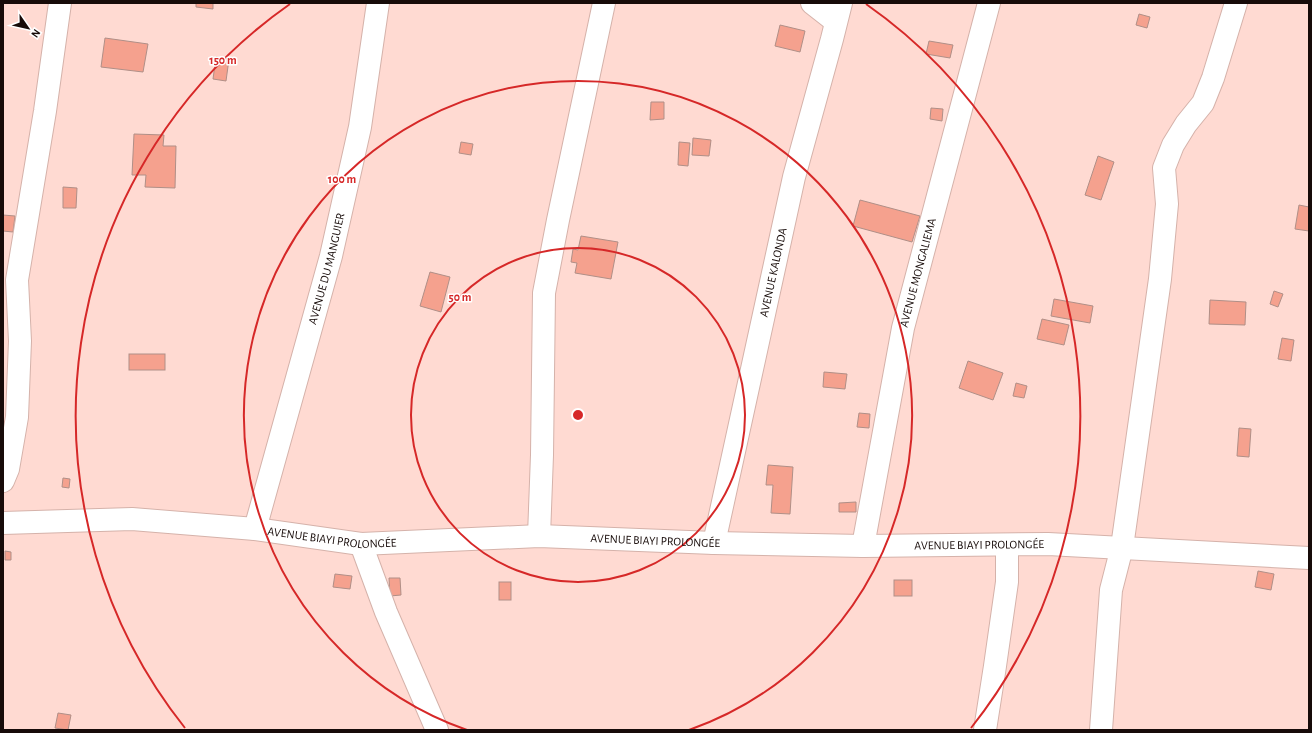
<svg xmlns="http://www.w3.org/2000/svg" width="1312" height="733" viewBox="0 0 1312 733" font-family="'Alegreya Sans',sans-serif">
	<rect width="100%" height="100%" fill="#ffdad2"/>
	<!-- building -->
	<g fill="#f5a18e" stroke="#b08f87">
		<polygon points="196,3 213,3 213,9 196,7"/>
		<polygon points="1139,14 1150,17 1147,28 1136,25"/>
		<polygon points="780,25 805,31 800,52 775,46"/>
		<polygon points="105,38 148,44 143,72 101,67"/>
		<polygon points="929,41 953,45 950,58 926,54"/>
		<polygon points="216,57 229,59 226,81 213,79"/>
		<polygon points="651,102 664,102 664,119 650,120"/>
		<polygon points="931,108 943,109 942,121 930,119"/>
		<polygon points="134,134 164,135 163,146 176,146 175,188 145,187 146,175 132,175"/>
		<polygon points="693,138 711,140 709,156 692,155"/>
		<polygon points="461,142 473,144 471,155 459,153"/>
		<polygon points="679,142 690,143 688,166 678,165"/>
		<polygon points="1098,156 1114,162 1101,200 1085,195"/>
		<polygon points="63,187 77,188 76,208 63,208"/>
		<polygon points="860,200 920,216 912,242 853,226"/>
		<polygon points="1299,205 1309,207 1309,231 1295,229"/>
		<polygon points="3,215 15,216 13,232 3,231"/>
		<polygon points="581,236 618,242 611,279 575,273 577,263 571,262 573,249 578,250"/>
		<polygon points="430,272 450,277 441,312 420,306"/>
		<polygon points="1274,291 1283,294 1278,307 1270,304"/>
		<polygon points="1054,299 1093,306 1090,323 1051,316"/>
		<polygon points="1210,300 1246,302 1245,325 1209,324"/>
		<polygon points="1042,319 1069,325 1064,345 1037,339"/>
		<polygon points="1282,338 1294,340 1291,361 1278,359"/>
		<rect x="129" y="354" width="36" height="16"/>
		<polygon points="968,361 1003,373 993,400 959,388"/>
		<polygon points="824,372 847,374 845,389 823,387"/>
		<polygon points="1016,383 1027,386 1024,398 1013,396"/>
		<polygon points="859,413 870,414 869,428 857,427"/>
		<polygon points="1239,428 1251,429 1249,457 1237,456"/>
		<polygon points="768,465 793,467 790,514 771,513 773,485 766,485"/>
		<polygon points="63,478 70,479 69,488 62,487"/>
		<polygon points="856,502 856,512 839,512 839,503"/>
		<polygon points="5,551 11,552 11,560 5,560"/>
		<polygon points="1258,571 1274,574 1271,590 1255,587"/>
		<polygon points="335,574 352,576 350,589 333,587"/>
		<polygon points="389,578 400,578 401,595 390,596"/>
		<rect x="894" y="580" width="18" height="16"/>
		<rect x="499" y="582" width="12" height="18"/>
		<polygon points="58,713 71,715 68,730 55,728"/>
	</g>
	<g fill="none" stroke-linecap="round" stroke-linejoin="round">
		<defs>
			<g id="street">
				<polyline points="812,3 835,21"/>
				<polyline points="3,481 8,469 17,417 20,341 17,280 45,111 60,3"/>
				<path id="s1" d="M 3,523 L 132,519 L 255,529 L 361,544 L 539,536 L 714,543 L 863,546 L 1048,544 L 1309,558"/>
				<path id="s2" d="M 255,529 L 331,256 L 360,127 L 378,3"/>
				<polyline points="539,536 542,455 544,293 558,220 604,3"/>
				<path id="s3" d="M 714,543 L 794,177 L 832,39 L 841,3"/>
				<polyline points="361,544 386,612 437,730"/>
				<path id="s4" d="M 863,546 L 903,328 L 989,3"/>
				<polyline points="985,730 995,666 1007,582 1007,545"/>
				<polyline points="1101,730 1111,590 1122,547 1160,279 1167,204 1164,168 1173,145 1186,124 1203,103 1213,78 1236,3"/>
			</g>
		</defs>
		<!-- street casing -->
		<use href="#street" stroke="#d5b2aa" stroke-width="24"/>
		<!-- street -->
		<use href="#street" stroke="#fff" stroke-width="22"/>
	</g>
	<!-- distance rings -->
	<g fill="none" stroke="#d62828" stroke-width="2">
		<circle cx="578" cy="415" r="167"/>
		<path d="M467 730A334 334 0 1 1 689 730"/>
		<path d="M185 728A502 502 0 0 1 290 4M866 4A502 502 0 0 1 971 728"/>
	</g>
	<g text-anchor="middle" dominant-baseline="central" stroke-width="3" stroke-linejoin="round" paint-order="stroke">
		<!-- street labels -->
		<g font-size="12" fill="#170b09" stroke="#fff">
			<text stroke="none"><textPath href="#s2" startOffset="270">AVENUE DU MANGUIER</textPath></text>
			<text stroke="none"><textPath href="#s3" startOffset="277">AVENUE KALONDA</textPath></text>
			<text stroke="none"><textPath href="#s4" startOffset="279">AVENUE MONGALIEMA</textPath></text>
			<text stroke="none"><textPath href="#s1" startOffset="330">AVENUE BIAYI PROLONGÉE</textPath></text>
			<text stroke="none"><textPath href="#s1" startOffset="654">AVENUE BIAYI PROLONGÉE</textPath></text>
			<text stroke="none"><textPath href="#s1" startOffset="978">AVENUE BIAYI PROLONGÉE</textPath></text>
		</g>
	</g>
	<circle cx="578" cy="415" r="6" fill="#d62828" stroke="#fff" stroke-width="2"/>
	<g font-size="12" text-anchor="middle" font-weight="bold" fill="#d62828" stroke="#fff" stroke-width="3" stroke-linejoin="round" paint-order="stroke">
		<text x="223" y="64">150 m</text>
		<text x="342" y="183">100 m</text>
		<text x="460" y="301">50 m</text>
	</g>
	<!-- border -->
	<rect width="1312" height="733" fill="none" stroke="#170b09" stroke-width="8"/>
	<!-- north arrow -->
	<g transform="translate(28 28) rotate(124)" stroke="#ffffff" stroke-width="3" paint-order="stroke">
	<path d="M0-3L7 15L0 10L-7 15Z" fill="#170b09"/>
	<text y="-6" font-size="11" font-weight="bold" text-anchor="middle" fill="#170b09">N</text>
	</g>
</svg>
